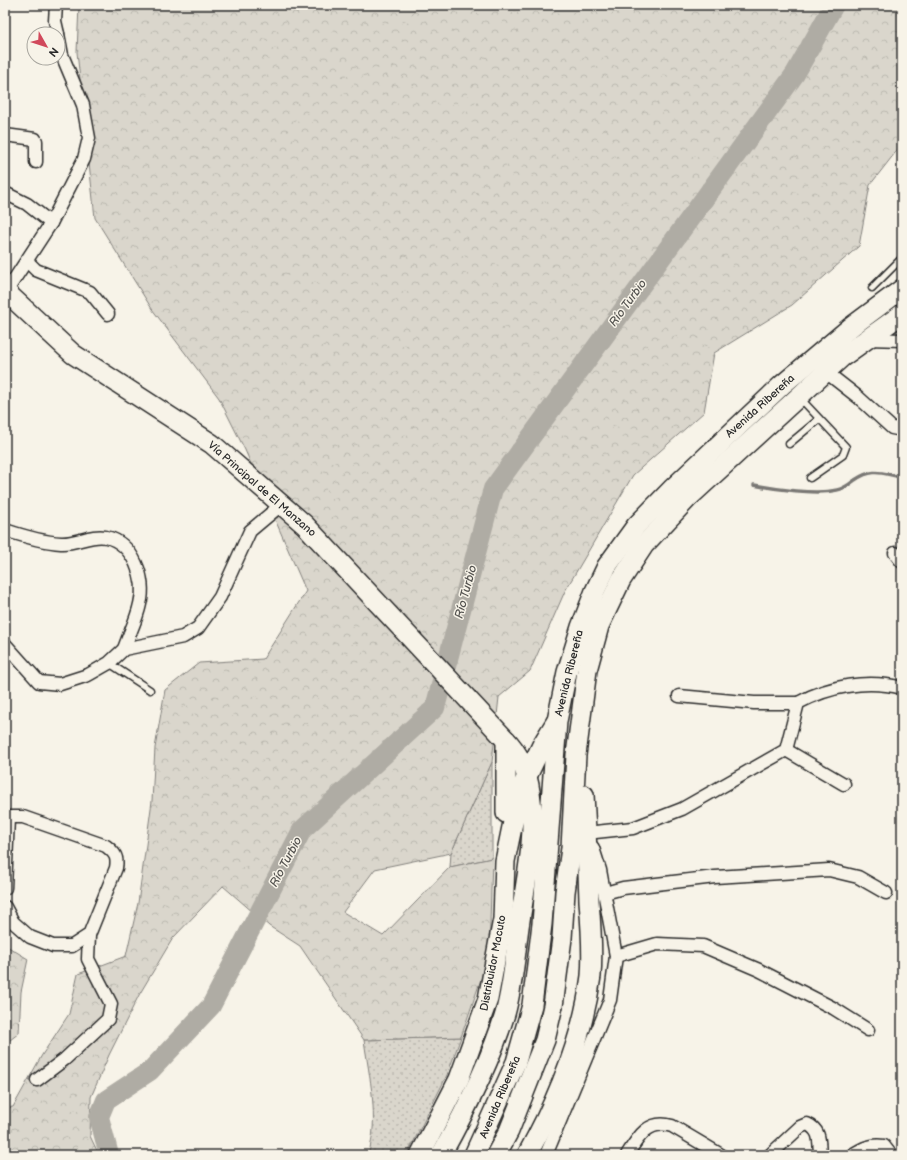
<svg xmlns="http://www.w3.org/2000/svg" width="907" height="1160" viewBox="0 0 907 1160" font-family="'Balsamiq Sans',sans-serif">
	<defs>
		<pattern id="grass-dots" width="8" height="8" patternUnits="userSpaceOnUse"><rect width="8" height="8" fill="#dad6cc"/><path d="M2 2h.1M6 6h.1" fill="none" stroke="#bbb8af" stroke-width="1.8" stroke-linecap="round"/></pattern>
		<pattern id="forest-crowns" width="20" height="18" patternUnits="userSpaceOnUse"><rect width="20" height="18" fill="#dad6cc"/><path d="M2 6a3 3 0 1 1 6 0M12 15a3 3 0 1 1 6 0" fill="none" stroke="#bbb8af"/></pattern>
	</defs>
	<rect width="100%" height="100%" fill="#f7f3e8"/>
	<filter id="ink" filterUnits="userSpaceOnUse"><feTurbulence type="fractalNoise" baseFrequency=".025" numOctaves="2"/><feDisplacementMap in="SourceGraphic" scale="8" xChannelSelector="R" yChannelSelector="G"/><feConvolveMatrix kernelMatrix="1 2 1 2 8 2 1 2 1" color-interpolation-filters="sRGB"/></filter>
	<g filter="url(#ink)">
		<!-- grass -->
		<g fill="url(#grass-dots)" stroke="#82807c">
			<polygon points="492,762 492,858 450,867 451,853"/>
			<path d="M 461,1037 L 447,1075 L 407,1155 L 368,1155 C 380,1119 369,1076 364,1040 Z"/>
		</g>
		<!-- forest -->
		<g fill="url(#forest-crowns)" stroke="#82807c">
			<polygon points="79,5 902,5 902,144 870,185 859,246 792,305 714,353 704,412 633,475 565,591 530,671 499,697 492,762 451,853 375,869 343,912 383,936 450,867 492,858 489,956 461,1037 364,1040 300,946 269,926 223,886 173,938 139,995 109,1055 91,1097 90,1136 99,1155 5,1155 5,1108 13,1107 42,1055 69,1014 78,974 126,956 138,903 152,801 155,748 165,690 199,663 263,659 306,591 245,450 219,398 152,309 95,218 77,52"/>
			<polygon points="5,945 28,959 21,992 19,1033 5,1044"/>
		</g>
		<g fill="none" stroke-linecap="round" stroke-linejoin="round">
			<!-- stream -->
			<path stroke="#7a7874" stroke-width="3.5" d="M 754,485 C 775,489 816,495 837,490 C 844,489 850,484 855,480 C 874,467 883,474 902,477"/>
			<!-- river -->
			<polyline stroke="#afaca4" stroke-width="20" points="109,1155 99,1117 106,1100 150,1071 211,1006 302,830 435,708 493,489 795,74 834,5"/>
			<defs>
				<g id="lane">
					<polyline points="872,288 902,258"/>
					<polyline points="800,398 846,447 843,455 810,478"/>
					<polyline points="789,444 819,419"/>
					<polyline points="109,663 150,690"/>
				</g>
				<g id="street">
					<polyline points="56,5 55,21 58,34"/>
					<polyline points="5,135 35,139 36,141 36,162"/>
					<polyline points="5,193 27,204 51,223"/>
					<polyline points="27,261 36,270 90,292 108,314"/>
					<polyline points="6,292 51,223 84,159 89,138 83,105 62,55 58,34"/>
					<polyline points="867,339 902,340"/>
					<polyline points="826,372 858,397 892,428 902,430"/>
					<path d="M 5,530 C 23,536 43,542 61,543 C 76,544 91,534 106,537 C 133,543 147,579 140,604 C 137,619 129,634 124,649"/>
					<polyline points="895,553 902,562"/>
					<polyline points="5,644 39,682 60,684 88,675 109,663 124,649 183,637 198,628 220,597 250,531 281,505"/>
					<polyline points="679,696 754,703 798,703"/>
					<polyline points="786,750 844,784"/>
					<path d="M 5,817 L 23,817 L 106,846 C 115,853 118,857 116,868 L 89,935 L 72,946 L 53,946 L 30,937 L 13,922 L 5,907"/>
					<path d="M 586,833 L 633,828 L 682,809 L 786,750 L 798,703 C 829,686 867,679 902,688"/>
					<polyline points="5,888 8,818"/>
					<polyline points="605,893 623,888 715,877 829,870 858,877 886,893"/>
					<polyline points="616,956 657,944 703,946 759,970 833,1008 868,1030"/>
					<polyline points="37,1080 65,1059 108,1019 111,1004 88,959 89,935"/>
					<polyline points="546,1155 610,1000 616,956 600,870 593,848 589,843"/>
					<path d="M 627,1155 C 638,1137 648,1119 672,1126 L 721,1155"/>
					<path d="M 770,1155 L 800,1127 L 807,1124 C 821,1130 819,1142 820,1155"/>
					<path d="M 852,1155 C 863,1148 871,1144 884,1146 L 891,1155"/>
				</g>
				<g id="primary">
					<path d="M 5,291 L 73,354 L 212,444 L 305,525 L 504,738 C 518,751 528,773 530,792 C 537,836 525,884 519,927 C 515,956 513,986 505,1014 C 490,1063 466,1110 441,1155"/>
					<polyline points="506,813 506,740"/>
					<polyline points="420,1155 459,1079 488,999 503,919 505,861 519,793 542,745 556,722"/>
					<polyline points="474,1155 516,1062 532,1005 542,924 557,721 567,672 581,627 595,591 607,566 636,526 673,488 782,385 851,327 902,289"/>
					<polyline points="496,1155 509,1131 545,1040 553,1006 562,938 565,892 571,848 576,755 587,670 599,626 621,580 644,545 687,499 842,357 902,314"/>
					<path d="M 527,1155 C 557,1101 583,1038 591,976 C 593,952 591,925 589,901 C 588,865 586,830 584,795"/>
				</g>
			</defs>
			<!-- lane casing -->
			<use href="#lane" stroke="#2b2b2b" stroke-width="9"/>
			<!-- street casing -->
			<use href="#street" stroke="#2b2b2b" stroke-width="15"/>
			<!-- primary casing -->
			<use href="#primary" stroke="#2b2b2b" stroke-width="22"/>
			<!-- lane -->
			<use href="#lane" stroke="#f7f3e8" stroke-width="6"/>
			<!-- street -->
			<use href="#street" stroke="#f7f3e8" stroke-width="12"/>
			<!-- primary -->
			<use href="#primary" stroke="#f7f3e8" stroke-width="19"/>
		</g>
	</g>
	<g text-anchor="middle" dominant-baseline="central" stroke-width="3" stroke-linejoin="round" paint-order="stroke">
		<!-- street labels -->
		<g font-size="11" fill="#2b2b2b" stroke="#f7f3e8">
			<text transform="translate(760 406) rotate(-42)">Avenida Ribereña</text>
			<text transform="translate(262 489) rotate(41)">Vía Principal de El Manzano</text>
			<text transform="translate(569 673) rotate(-76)">Avenida Ribereña</text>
			<text transform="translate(493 963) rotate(-79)">Distribuidor Macuto</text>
			<text transform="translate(500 1097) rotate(-67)">Avenida Ribereña</text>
		</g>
		<!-- water labels -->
		<g font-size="12" font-style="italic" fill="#53524f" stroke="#f7f3e8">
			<text transform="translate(628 303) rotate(-54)">Río Turbio</text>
			<text transform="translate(466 592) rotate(-75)">Río Turbio</text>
			<text transform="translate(286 862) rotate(-62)">Río Turbio</text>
		</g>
	</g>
	<!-- margin -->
	<rect width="907" height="1160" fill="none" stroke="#f7f3e8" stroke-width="20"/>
	<rect x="10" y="10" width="887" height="1140" fill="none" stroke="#2b2b2b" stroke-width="1.5" filter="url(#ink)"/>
	<!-- north arrow -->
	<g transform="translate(46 46) rotate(129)"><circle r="19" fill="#f7f3e8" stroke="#a5a39c"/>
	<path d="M0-3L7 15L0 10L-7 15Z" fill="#d1495b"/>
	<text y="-6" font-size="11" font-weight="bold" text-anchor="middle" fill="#2b2b2b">N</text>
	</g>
</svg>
